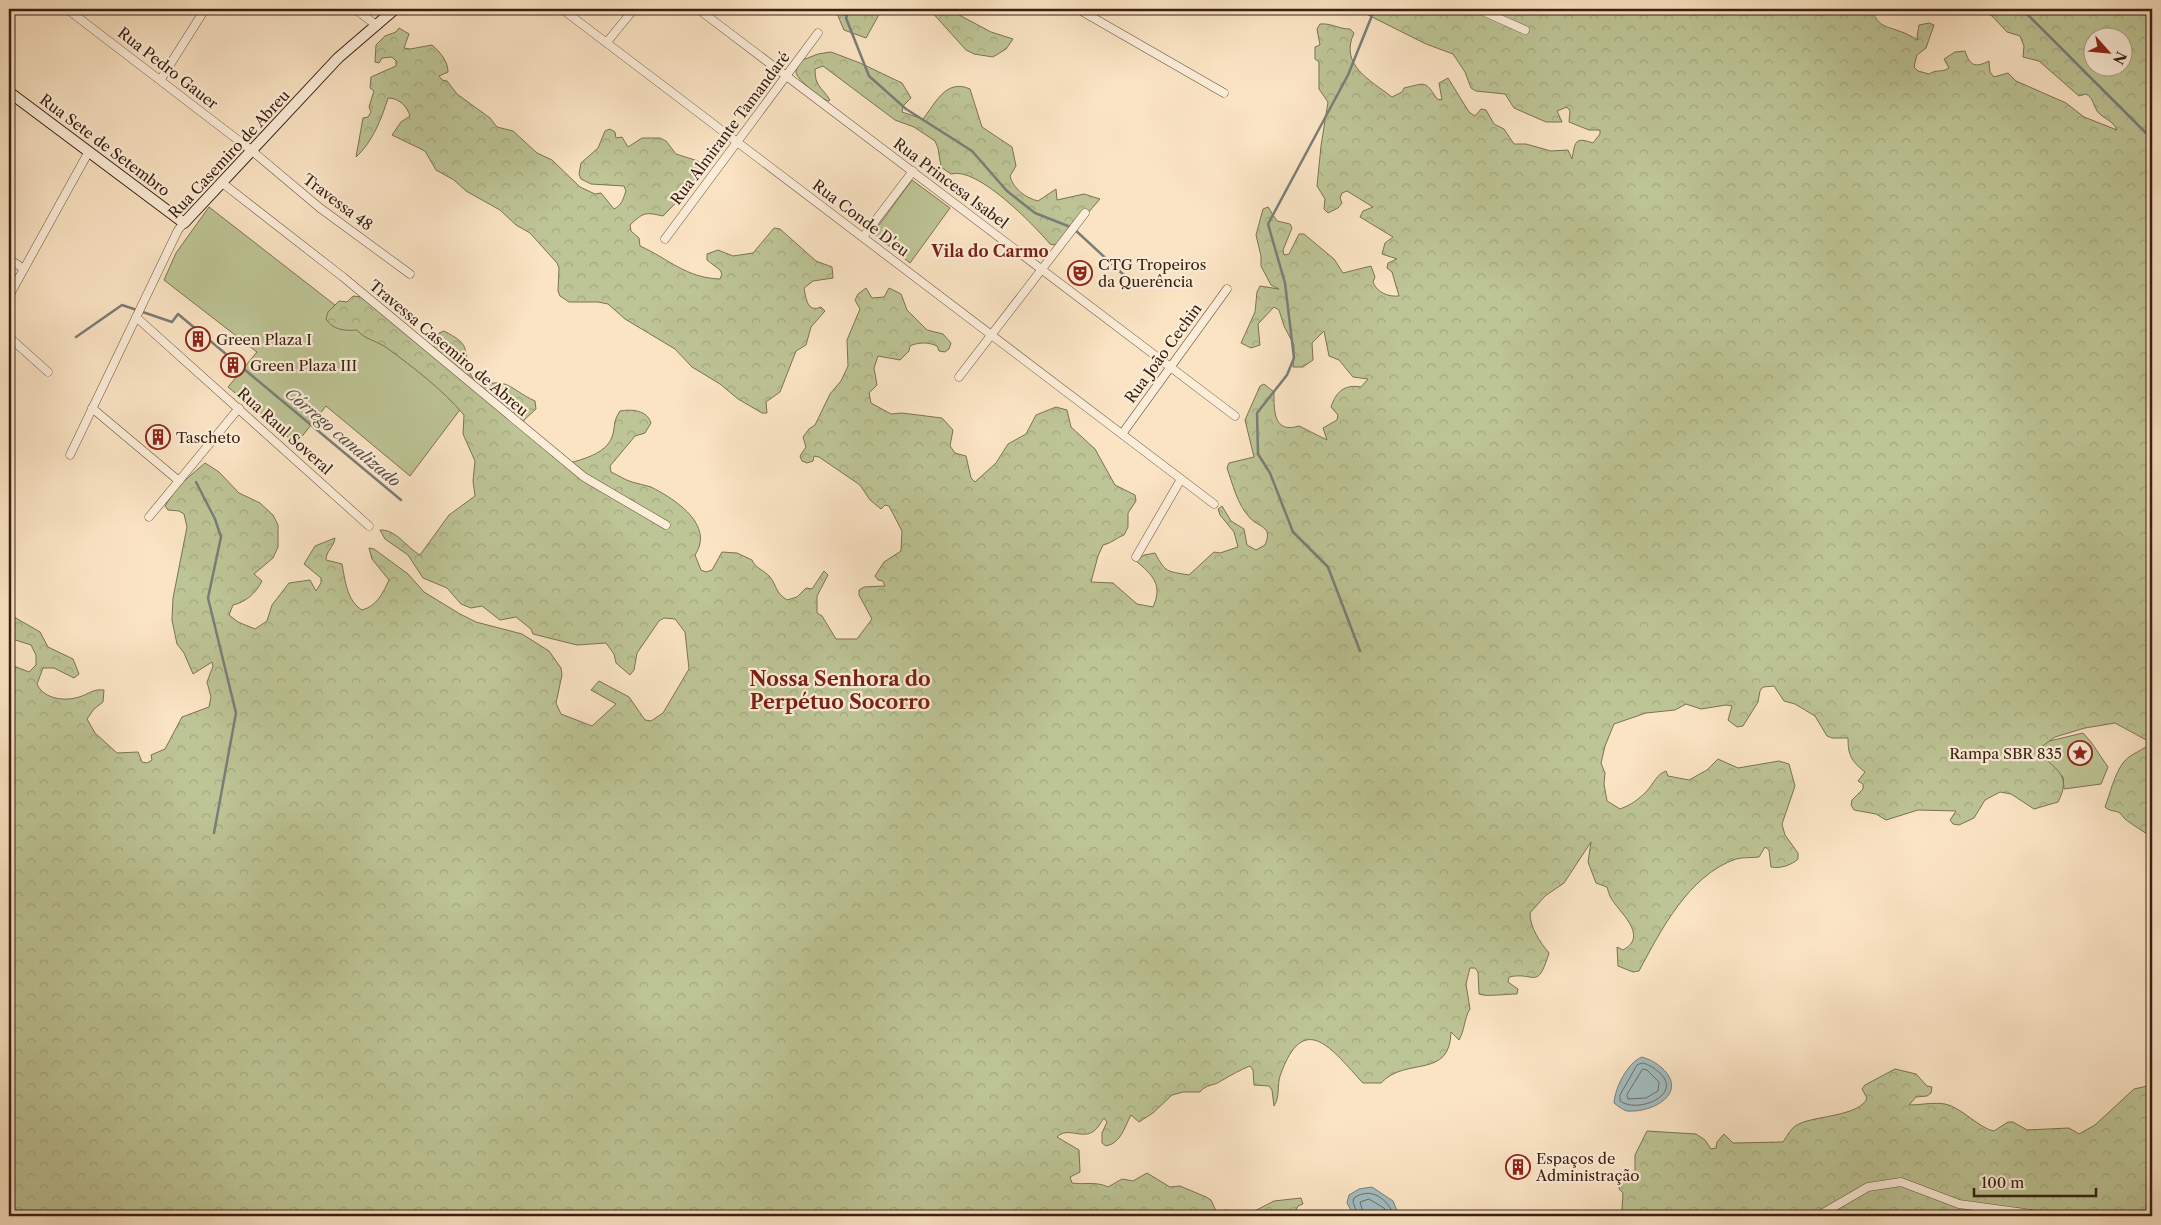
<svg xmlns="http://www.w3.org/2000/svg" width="2161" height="1225" viewBox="0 0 2161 1225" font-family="'Libre Caslon Text',serif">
	<defs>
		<pattern id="forest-crowns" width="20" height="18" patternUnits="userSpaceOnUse" patternTransform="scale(1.25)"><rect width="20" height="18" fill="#bdc495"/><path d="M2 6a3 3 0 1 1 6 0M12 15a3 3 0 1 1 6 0" fill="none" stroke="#a3a87f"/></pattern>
	</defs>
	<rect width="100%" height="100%" fill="#fbe4c4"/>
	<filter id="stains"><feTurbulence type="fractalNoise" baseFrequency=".004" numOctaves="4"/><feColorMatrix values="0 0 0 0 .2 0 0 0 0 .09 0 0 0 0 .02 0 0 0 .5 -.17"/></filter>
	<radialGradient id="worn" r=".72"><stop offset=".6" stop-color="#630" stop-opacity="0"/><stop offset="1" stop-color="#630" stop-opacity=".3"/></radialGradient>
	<!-- green -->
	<g fill="#bdc495" stroke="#7b7253">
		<polygon points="912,180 950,208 910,263 873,233"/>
		<polygon points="209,207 448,393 462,407 410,476 326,406 296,444 228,387 257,352 164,280 176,253"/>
		<polygon points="2083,733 2091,742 2108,767 2101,784 2064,789 2063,777 2036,750 2045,742"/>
	</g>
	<!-- forest -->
	<g fill="url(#forest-crowns)" stroke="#7b7253" fill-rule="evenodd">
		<polygon points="835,9 882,9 866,38 844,30"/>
		<polygon points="929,9 948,9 991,32 1013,39 1006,49 993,57 974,54 966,50"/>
		<path d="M 1356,9 L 1871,9 C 1879,26 1882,25 1899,31 C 1906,33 1912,37 1918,40 L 1917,37 L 1919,25 L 1929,23 L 1934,25 L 1926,48 L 1917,55 L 1914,67 L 1918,71 L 1929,74 C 1936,69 1942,73 1949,68 L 1944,59 L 1955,52 L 1965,51 C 1970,66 1975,68 1989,61 L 1990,72 L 1994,77 L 2008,73 L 2016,81 L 2066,103 L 2084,117 L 2117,130 C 2113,120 2103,119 2097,111 C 2093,104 2093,98 2086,94 L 2079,96 L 2039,61 L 2023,57 L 2024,46 L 2020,36 L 2007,32 L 1992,16 L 1980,9 L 2152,9 L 2152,837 C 2150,836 2127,821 2125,819 C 2123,817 2122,815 2120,813 C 2115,810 2110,812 2105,807 C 2110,794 2114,775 2123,763 C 2131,752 2145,751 2150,742 L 2115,723 L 2085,728 L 2055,737 L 2037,750 C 2054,770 2073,773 2058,802 L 2034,809 L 2011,794 L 2000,792 L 1985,800 L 1974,818 L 1959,825 L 1953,824 L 1950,820 L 1956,811 L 1918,810 L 1886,820 L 1876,814 L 1854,810 L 1851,805 L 1852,800 L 1863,789 L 1863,784 L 1858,781 L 1865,772 C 1851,761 1848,755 1848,738 L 1832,738 L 1827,736 L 1815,716 L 1795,704 L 1784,701 L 1774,686 L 1763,687 L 1760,691 L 1758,702 L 1743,726 L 1737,727 L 1728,720 L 1732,706 L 1726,705 L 1701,709 L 1686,704 L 1675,710 L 1646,713 L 1614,724 L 1605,746 L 1601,763 L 1605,773 L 1604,784 L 1607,801 L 1620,809 C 1631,805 1639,799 1647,791 C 1653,784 1657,774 1666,771 L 1668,776 L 1689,780 L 1707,770 L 1718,759 L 1738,768 L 1779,761 L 1789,764 L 1795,786 L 1782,824 L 1785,835 L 1798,853 L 1798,859 C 1792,865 1780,869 1771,867 L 1769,850 L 1765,847 L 1759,857 C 1752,858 1743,857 1736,859 C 1689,875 1661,930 1639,971 L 1633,972 L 1618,966 L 1617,947 L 1623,950 C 1650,936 1618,911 1611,898 C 1609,895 1608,890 1607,887 L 1596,883 L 1588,862 L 1591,842 L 1564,883 L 1545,896 L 1530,913 C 1530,928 1540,942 1549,953 C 1537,992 1535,971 1509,977 L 1508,982 L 1518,989 L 1517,994 C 1507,994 1485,997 1479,994 L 1478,972 L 1475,968 L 1470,968 L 1466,984 L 1470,1009 C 1464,1018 1465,1030 1459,1040 L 1451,1032 C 1450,1080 1406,1056 1381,1083 L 1363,1083 C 1332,1050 1304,1008 1280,1076 C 1277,1086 1280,1097 1274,1106 L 1272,1090 L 1269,1086 L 1254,1085 L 1253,1070 L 1250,1066 C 1240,1070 1231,1075 1221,1081 C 1214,1086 1206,1084 1200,1092 L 1183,1092 L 1172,1095 L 1153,1113 L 1139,1122 L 1131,1115 C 1124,1128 1121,1143 1106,1146 L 1102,1143 L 1102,1133 L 1107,1122 L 1104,1118 C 1101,1122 1098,1128 1094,1131 C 1082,1140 1068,1126 1057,1137 L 1079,1150 L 1080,1172 L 1070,1177 L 1072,1183 C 1085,1185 1096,1181 1108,1187 L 1122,1179 L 1133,1181 L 1147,1173 L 1170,1187 L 1180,1186 L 1206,1197 L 1211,1200 L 1216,1211 L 1226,1210 L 1247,1215 L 1274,1201 L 1301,1198 L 1303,1204 L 1298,1206 L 1293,1216 L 9,1216 L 9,664 L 29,672 L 36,665 L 36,655 L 31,645 L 9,638 L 9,614 L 40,632 L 48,647 L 73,659 L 79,674 L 74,678 L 54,668 L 43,668 L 37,684 C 44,700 67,702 82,696 C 92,692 94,689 104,690 L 103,702 L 94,709 L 87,719 L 95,733 L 117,753 L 138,752 L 142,762 L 147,763 L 152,760 L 151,755 L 165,749 L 182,717 L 209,707 L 211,697 L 207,682 L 213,666 L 212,662 L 193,674 L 184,653 L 177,644 L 172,620 L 173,598 L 187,527 L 184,514 L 179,511 L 168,510 L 165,506 L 177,487 L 205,463 L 219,472 L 239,493 L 260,503 L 273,515 L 278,525 L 278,547 L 273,558 L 254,574 L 262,581 C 256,593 246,602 233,605 L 229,615 L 238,622 L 255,629 L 267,621 L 272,605 L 289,583 L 310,580 L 316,591 L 321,583 L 321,578 L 304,564 L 315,546 L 335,538 C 334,547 326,551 326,560 L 342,564 C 345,580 347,601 362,610 C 377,606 383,593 389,580 L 372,559 L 369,548 L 374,549 L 408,574 L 424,592 L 460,614 L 476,622 L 522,634 L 549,651 L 561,668 L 562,675 L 556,703 L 561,714 L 592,726 L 616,704 L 591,690 L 599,681 L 629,697 L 645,720 L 651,721 L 663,713 L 689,669 L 685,632 L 675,619 L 664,618 L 659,621 L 637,653 L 634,670 L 630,675 L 616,663 L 614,654 L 606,643 L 577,645 L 533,634 L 531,629 L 516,617 L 500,620 L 482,606 L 471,608 L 461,604 L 447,588 L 423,578 L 408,555 L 385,539 L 380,530 C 396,529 407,548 420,555 L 449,515 L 475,496 L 473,481 L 475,461 L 463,434 L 464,415 C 442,389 414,368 387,348 C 377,341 364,339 357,330 C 344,331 333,330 326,319 L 328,312 L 339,301 L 347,302 L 353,296 L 362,297 L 433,349 L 439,333 L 444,331 C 468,344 464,344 469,369 C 470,375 475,381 478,387 C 508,376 509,389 535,401 L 536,409 L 524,420 L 523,426 L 555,458 L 565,464 C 581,460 606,454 612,437 C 616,426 612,423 620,411 C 632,409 647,410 651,423 L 645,433 L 635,436 L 610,466 L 611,472 C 618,475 625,480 632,482 C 638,484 645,485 651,487 C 675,499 715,525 695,555 L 701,570 L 706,572 L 712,570 L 722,552 L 737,553 L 752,560 C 755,568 764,570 770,577 C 777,586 775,592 787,600 L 797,597 L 806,588 L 812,589 L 824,571 L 828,575 L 817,596 L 817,613 L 822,616 L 836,639 L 857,639 L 872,619 L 859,595 L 859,590 L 864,587 L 885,586 L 883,581 L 878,580 L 875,576 L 884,562 L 901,551 L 902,531 L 889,506 L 885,505 L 881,509 L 870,500 L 860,485 L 819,457 L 814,456 L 813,461 L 807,463 L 802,461 L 800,456 L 806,447 L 803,437 L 809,429 L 815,425 L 830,394 L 841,381 L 848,366 L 847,340 L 860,309 L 855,300 L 858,294 L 866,288 L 872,298 L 884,297 L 889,288 L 901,294 L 907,310 L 927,330 L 943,334 L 951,343 L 949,349 L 945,352 L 939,351 L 937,346 C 929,342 918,342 910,346 L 909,351 L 900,360 L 878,356 L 874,368 L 877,385 L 869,393 L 871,403 L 891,414 L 902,413 L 942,418 L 953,430 L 950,446 L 955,453 L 966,456 L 971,478 L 975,482 L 996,463 L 1008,444 L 1026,434 L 1036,415 L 1056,407 L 1067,410 L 1071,427 L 1095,449 L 1115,485 L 1135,495 L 1136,501 L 1128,513 L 1128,527 L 1124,535 C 1116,538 1112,543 1103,545 L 1098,556 L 1091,582 L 1113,583 L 1137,604 L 1153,607 C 1163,585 1153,575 1136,561 L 1144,555 L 1155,553 C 1166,573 1166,571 1189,575 L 1214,552 L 1220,553 L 1238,547 L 1234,532 L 1220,515 L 1218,509 L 1222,506 L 1231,521 L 1244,529 L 1247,545 L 1256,550 L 1265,545 C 1267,540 1269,534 1266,530 C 1262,525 1254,523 1250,518 C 1237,504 1233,485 1227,468 L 1229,463 L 1254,457 L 1245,420 L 1260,386 L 1264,384 L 1274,392 C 1274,410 1273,434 1299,426 L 1327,440 L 1323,428 L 1337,420 L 1338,415 L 1331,407 C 1336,392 1344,384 1361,387 L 1368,379 L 1353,377 L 1339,360 L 1329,356 L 1324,331 L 1312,343 L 1313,360 L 1303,367 L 1293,367 L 1294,345 L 1284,326 L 1279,310 L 1274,307 L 1258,324 L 1260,345 L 1251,348 L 1241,343 L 1255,312 L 1257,292 L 1260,286 L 1279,289 L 1271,285 L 1261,266 L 1261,256 L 1256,235 L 1263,209 L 1268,207 L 1277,221 L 1290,224 L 1292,228 L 1283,250 L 1284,255 L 1289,254 L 1299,234 L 1304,234 L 1334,259 L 1343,273 L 1371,266 L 1375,277 L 1373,282 C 1377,293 1389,297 1399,296 L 1392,272 L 1387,268 L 1388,263 L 1397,259 L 1382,254 L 1385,243 L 1393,237 L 1360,217 L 1363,211 L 1373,207 L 1347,191 L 1342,193 L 1340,198 L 1342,203 L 1338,208 L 1328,213 L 1324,209 L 1325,199 L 1317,186 L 1321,146 L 1328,102 L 1319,89 L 1319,62 L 1315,59 L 1315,47 L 1320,45 L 1317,29 L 1320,24 C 1332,23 1338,29 1350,29 L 1354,33 C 1339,65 1370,80 1392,97 L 1402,92 L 1404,88 C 1426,83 1425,80 1437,99 L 1442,100 L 1439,83 L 1448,78 L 1469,112 L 1475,116 L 1481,109 L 1486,110 L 1494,124 L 1504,129 L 1514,144 L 1526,144 L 1551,151 L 1568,150 L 1572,159 C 1575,143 1574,136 1593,143 L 1600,134 L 1600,130 L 1589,130 L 1569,122 L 1570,111 L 1567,107 L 1557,111 L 1562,122 L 1546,122 L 1514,108 L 1505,94 L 1476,91 L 1471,88 L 1465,72 L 1453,54 L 1426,44 ZM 2094,38 L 2124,38 L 2124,68 L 2094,68 Z"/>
		<path d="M 399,28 L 409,34 L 404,48 L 410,49 L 432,45 C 440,52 448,61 448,72 L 439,76 L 442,80 L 447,81 L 457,94 L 490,118 L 497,127 L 513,131 L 537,153 L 552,160 L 580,187 L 595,194 L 601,193 L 614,209 C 622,205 623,199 626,191 L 624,186 L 591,184 L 581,179 L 579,174 L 581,163 L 598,148 L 605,131 L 610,129 L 615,132 L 616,138 L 622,137 L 628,147 L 642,138 L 660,138 L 666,141 L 676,154 L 698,161 L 701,166 L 695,183 L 663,216 C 645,212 644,212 630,225 L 631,231 L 639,238 L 640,246 C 669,259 686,278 720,279 L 722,274 L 720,270 L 707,260 L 707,254 L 718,250 L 733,256 L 753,253 L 774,228 L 780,229 L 816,261 L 832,267 L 833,278 L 813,281 L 804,288 C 806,298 807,313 821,307 L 825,311 L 811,327 L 806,345 L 796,351 L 780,392 L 766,402 L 767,413 L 762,413 L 738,399 L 720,384 L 692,367 L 675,349 L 625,319 L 608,304 L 598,302 L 569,302 L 560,296 L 558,291 L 559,268 L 557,263 L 530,233 L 516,225 L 500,210 L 466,191 L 454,180 L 436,170 L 425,151 L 392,135 L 401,122 L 410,116 C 407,106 399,98 388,98 C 382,118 372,143 356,157 L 363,118 L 368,117 L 371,112 L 369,107 L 374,91 L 370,88 L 371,77 L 396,66 L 396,61 L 392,57 L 382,58 L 379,63 L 375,62 L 376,45 L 385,36 L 396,32 Z"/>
		<path d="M 831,52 L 860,63 L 902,83 L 911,98 L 903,106 L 902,112 L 923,119 C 935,104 946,78 970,89 L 982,127 L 1012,147 L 1016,166 L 1010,176 C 1013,189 1026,198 1038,201 L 1056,189 L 1057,200 L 1084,194 L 1100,199 L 1067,237 L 1054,245 L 1050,244 C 1034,225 977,166 951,174 L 941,167 L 938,148 L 935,141 L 914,127 L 895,120 L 823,66 L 815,69 C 815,87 821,86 830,100 L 829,101 C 823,101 796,79 796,72 C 796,69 799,64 800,61 L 818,54 Z"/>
		<path d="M 1895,1069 L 1916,1074 L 1927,1086 L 1932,1087 L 1931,1093 L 1927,1096 L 1916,1097 L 1909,1105 C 1920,1105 1934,1102 1945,1104 C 1961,1107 1980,1129 1994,1131 L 2008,1122 L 2013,1122 L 2027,1130 L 2069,1128 L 2079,1134 L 2095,1125 L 2134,1089 L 2152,1085 L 2152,1216 L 1624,1216 L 1622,1209 L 1623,1193 L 1619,1189 L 1620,1183 L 1625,1174 L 1635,1176 L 1635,1155 L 1647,1131 L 1696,1134 L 1705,1140 L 1711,1149 L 1716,1148 L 1717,1142 L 1724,1134 L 1733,1143 L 1783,1142 C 1788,1135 1791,1127 1799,1124 C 1814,1116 1861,1116 1867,1098 L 1862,1089 L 1865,1085 Z"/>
	</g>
	<!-- water -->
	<g fill="#a3bcbf" stroke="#797e79">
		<path d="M 1642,1057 C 1651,1060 1655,1062 1662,1068 C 1689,1093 1653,1113 1627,1111 C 1623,1110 1618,1106 1614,1103 C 1615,1088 1627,1063 1642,1057 Z"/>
		<polygon points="1372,1187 1393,1201 1399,1215 1398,1216 1354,1216 1347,1203 1349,1195 1359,1189"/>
	</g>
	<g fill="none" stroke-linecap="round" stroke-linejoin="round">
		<!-- shore -->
		<g stroke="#6e6e68" stroke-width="1">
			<path d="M 1643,1063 C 1650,1065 1654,1068 1660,1073 C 1683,1095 1638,1114 1620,1101 L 1620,1095 L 1637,1065 Z"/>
			<polygon points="1643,1069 1647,1070 1659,1082 1658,1091 1646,1098 1628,1099 1627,1095"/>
			<path d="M 1358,1216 L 1353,1202 L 1354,1198 C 1371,1186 1388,1199 1394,1216"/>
			<polyline points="1364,1216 1360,1202 1369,1199 1384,1208 1388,1216"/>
		</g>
		<!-- stream -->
		<g stroke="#797e79" stroke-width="2.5">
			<polyline points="849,9 846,18 869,76 906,109 972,151 1007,191 1035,213 1073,228 1126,277"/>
			<polyline points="1980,9 1981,9"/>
			<polyline points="2022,9 2152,139"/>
			<polyline points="76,337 122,305 172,322 178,314 401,500"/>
			<polyline points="196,482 215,519 221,537 208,598 236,713 214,833"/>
			<polyline points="1360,651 1328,567 1293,532 1270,473 1258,454 1257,413 1287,375 1294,358 1285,283 1268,224 1348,75 1373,13 1372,9"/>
		</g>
		<defs>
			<g id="street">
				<polyline points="67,9 251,150 320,208 410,274"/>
				<polyline points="355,9 376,25"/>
				<polyline points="562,9 1214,504"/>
				<polyline points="698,9 1235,416"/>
				<polyline points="1078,9 1224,93"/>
				<polyline points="1478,9 1525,30"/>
				<polyline points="607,42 634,9"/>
				<polyline points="161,79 205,9"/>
				<polyline points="221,182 343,277 584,477 666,525"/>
				<polyline points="863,237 913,171"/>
				<polyline points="665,239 818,33"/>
				<polyline points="9,259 24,269"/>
				<polyline points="9,296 88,153"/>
				<polyline points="136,317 369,526"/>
				<polyline points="9,337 48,372"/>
				<polyline points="959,377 1085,213"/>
				<polyline points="92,408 179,481"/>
				<polyline points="1122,434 1227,289"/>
				<polyline points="70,455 178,230 184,223"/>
				<polyline points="9,473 9,474"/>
				<polyline points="149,517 239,408"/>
				<polyline points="1136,557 1181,479"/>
				<polyline points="1818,1216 1868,1187 1901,1182 1959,1204 2046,1216"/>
			</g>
			<polyline id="secondary" points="9,92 184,223 338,58 395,9"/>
		</defs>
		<!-- street casing -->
		<use href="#street" stroke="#6a513e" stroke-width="9"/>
		<!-- secondary casing -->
		<use href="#secondary" stroke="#392011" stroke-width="12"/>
		<!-- street -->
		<use href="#street" stroke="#fcedd9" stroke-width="8"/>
		<!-- secondary -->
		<use href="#secondary" stroke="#fcedd9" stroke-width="10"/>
	</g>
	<!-- icons -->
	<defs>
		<symbol id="theatre-ring" viewBox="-11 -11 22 22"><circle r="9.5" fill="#fcedd9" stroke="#8f2418" stroke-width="1.5"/><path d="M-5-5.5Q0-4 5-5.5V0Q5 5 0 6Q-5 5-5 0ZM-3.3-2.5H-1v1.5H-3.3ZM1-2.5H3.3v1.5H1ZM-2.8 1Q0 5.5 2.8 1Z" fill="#8f2418"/></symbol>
		<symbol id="building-ring" viewBox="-11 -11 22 22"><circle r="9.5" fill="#fcedd9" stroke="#8f2418" stroke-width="1.5"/><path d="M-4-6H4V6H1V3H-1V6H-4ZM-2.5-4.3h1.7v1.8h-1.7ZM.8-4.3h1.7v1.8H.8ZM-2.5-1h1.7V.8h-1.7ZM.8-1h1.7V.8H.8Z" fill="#8f2418"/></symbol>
		<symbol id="sight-ring" viewBox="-11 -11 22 22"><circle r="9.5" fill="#fcedd9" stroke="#8f2418" stroke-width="1.5"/><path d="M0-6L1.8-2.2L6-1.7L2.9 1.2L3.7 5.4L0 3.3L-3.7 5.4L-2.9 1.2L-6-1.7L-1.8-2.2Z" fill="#8f2418"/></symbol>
	</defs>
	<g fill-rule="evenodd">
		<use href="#theatre-ring" x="1066" y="259" width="28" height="28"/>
		<use href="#building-ring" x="184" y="325" width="28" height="28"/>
		<use href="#building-ring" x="219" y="351" width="28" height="28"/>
		<use href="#building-ring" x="144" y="423" width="28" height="28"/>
		<use href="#sight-ring" x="2066" y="739" width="28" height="28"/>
		<use href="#building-ring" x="1504" y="1153" width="28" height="28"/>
	</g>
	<g text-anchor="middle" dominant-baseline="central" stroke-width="4.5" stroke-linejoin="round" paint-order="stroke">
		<!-- street labels -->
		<g font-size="15" fill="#392011" stroke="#fcedd9">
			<text transform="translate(168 68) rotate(38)">Rua Pedro Gauer</text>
			<text transform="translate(730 128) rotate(-53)">Rua Almirante Tamandaré</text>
			<text transform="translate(105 145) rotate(37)">Rua Sete de Setembro</text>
			<text transform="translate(229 154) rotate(-47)">Rua Casemiro de Abreu</text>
			<text transform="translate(951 183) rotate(37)">Rua Princesa Isabel</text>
			<text transform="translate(338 202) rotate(37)">Travessa 48</text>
			<text transform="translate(861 218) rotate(37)">Rua Conde D'eu</text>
			<text transform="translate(449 348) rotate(40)">Travessa Casemiro de Abreu</text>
			<text transform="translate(1163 353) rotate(-54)">Rua João Cechin</text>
			<text transform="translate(285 431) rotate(42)">Rua Raul Soveral</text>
		</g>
		<!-- poi labels -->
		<g font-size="15" fill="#392011" stroke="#fcedd9" text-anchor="start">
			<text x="1098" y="264">CTG Tropeiros<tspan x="1098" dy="17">da Querência</tspan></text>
			<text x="216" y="339">Green Plaza I</text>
			<text x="250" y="365">Green Plaza III</text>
			<text x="176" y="437">Tascheto</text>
			<text x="2062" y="753" text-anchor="end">Rampa SBR 835</text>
			<text x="1536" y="1158">Espaços de<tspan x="1536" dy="17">Administração</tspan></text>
		</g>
		<!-- neighbourhood labels -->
		<g font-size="16" font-weight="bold" fill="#7a1f14" stroke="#fcedd9">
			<text x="990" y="251">Vila do Carmo</text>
		</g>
		<!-- water labels -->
		<g font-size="16" font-style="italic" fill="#594f45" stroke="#fcedd9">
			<text transform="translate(343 437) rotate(40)">Córrego canalizado</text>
		</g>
		<!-- district labels -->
		<g font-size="20" font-weight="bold" fill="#7a1f14" stroke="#fcedd9">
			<text x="840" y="679">Nossa Senhora do<tspan x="840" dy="23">Perpétuo Socorro</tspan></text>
		</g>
	</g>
	<!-- margin -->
	<rect width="2161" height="1225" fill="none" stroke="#fbe4c4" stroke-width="30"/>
	<rect x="10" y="10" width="2141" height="1205" fill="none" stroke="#392011" stroke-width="2.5"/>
	<rect x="15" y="15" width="2131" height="1195" fill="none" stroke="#392011"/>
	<!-- north arrow -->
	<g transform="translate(2108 52) rotate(117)"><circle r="24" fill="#fcedd9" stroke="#ae9b89"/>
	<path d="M0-4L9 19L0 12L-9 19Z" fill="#8f2418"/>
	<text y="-8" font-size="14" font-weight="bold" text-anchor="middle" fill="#392011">N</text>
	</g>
	<!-- scale -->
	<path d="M1974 1188v8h122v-8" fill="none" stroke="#392011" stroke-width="2.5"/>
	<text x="1981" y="1188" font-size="15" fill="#392011" stroke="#fcedd9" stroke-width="4" paint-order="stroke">100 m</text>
	<rect width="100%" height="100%" filter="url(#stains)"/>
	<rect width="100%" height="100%" fill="url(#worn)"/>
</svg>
